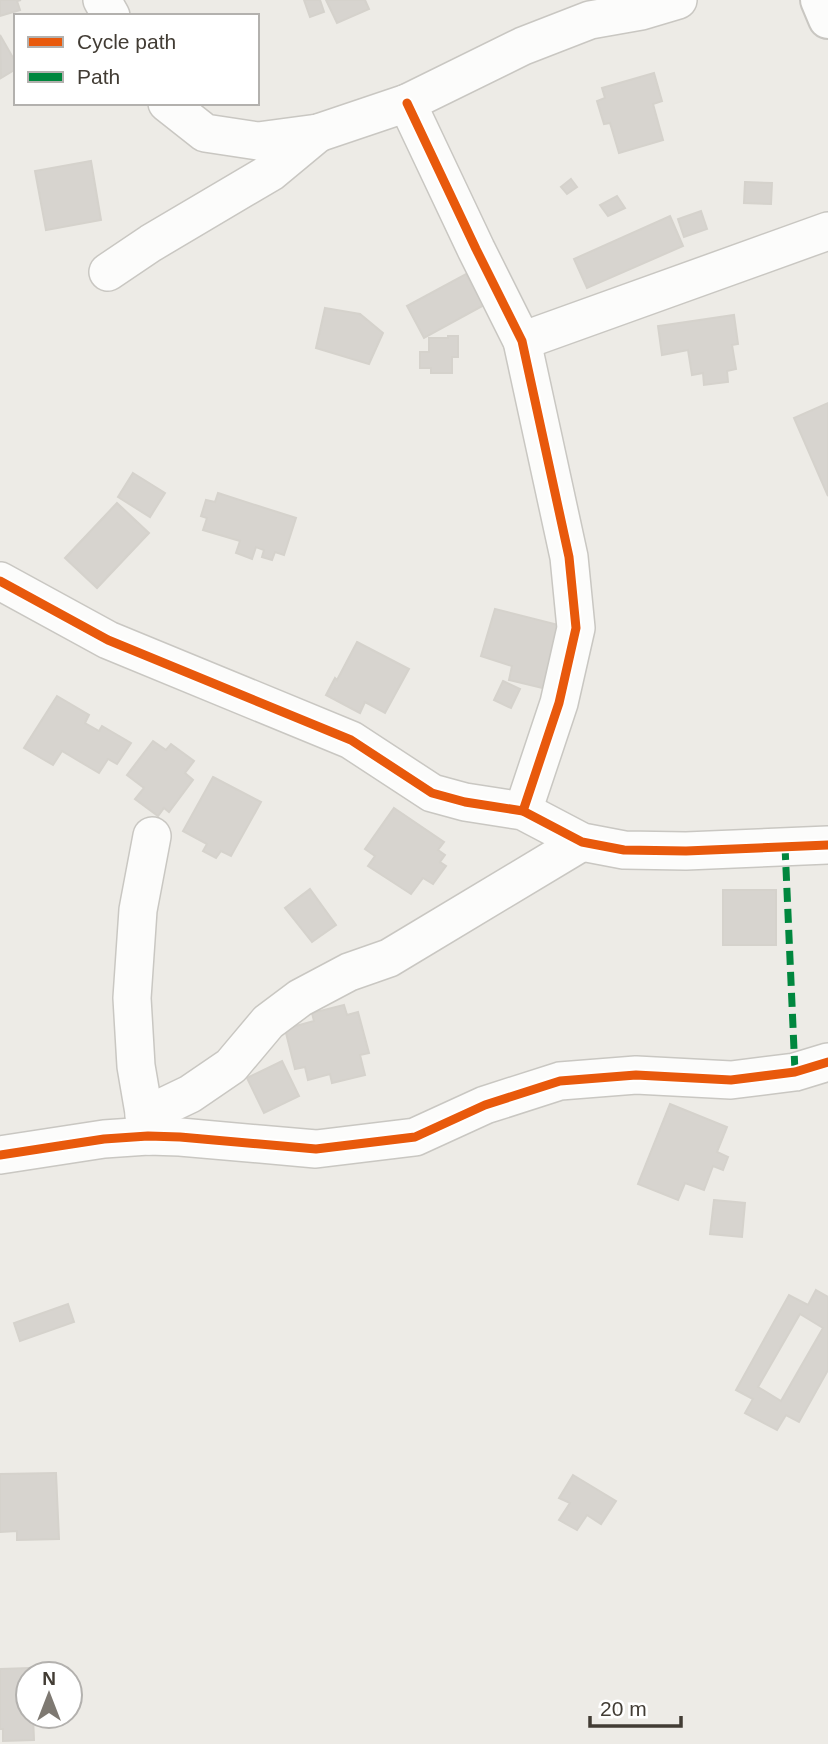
<svg xmlns="http://www.w3.org/2000/svg" width="828" height="1744" viewBox="0 0 828 1744" font-family="Arial,sans-serif">
	<rect width="100%" height="100%" fill="#edebe6"/>
	<!-- building -->
	<g fill="#d7d4cf" stroke="#d5d2cc" stroke-width="2" fill-rule="evenodd">
		<polygon points="0,0 21,0 17,1 20,10 0,16"/>
		<polygon points="304,0 320,0 324,12 310,17"/>
		<polygon points="326,0 365,0 369,9 337,23"/>
		<polygon points="0,35 16,63 16,69 1,78"/>
		<polygon points="654,73 662,101 653,104 663,140 619,153 610,123 604,124 597,101 605,98 602,88"/>
		<polygon points="91,161 101,220 46,230 35,171"/>
		<polygon points="571,179 577,187 567,194 561,187"/>
		<polygon points="745,182 772,183 771,204 744,203"/>
		<polygon points="617,196 625,208 608,216 600,205"/>
		<polygon points="701,211 707,229 684,237 678,219"/>
		<polygon points="670,216 683,246 587,288 574,259"/>
		<polygon points="466,274 484,305 424,338 407,306"/>
		<polygon points="325,308 360,314 383,333 369,364 316,348"/>
		<polygon points="734,315 738,344 732,345 736,369 727,371 728,382 704,385 703,373 692,375 688,350 662,355 658,326"/>
		<polygon points="448,336 458,336 458,357 452,357 452,373 431,373 431,368 420,368 420,352 429,352 429,338 448,338"/>
		<polygon points="828,403 828,496 794,418"/>
		<polygon points="133,473 165,493 150,517 118,497"/>
		<polygon points="218,493 296,518 284,555 275,552 272,560 262,557 264,550 256,547 252,559 236,553 240,541 203,530 207,518 201,516 206,500 215,502"/>
		<polygon points="117,503 149,533 97,588 65,558"/>
		<polygon points="495,609 566,627 551,690 509,680 512,666 481,656"/>
		<polygon points="357,642 409,669 385,713 365,702 360,713 326,695 335,678 337,680"/>
		<polygon points="503,681 520,689 511,708 494,700"/>
		<polygon points="57,696 89,715 85,723 99,731 102,726 131,743 117,764 108,759 99,773 62,751 53,765 24,748"/>
		<polygon points="153,741 166,750 171,744 194,761 185,773 193,780 169,812 164,808 158,816 135,799 144,788 127,775"/>
		<polygon points="213,777 261,802 231,856 221,851 216,858 203,851 207,844 183,831"/>
		<polygon points="394,808 444,842 438,850 445,855 440,862 446,866 433,884 423,878 411,894 368,866 375,856 365,849"/>
		<polygon points="310,889 336,925 312,942 285,908"/>
		<rect x="723" y="890" width="53" height="55"/>
		<polygon points="344,1005 347,1015 358,1012 369,1053 360,1055 365,1075 332,1083 330,1074 308,1080 305,1067 295,1069 285,1029 314,1021 312,1013"/>
		<polygon points="282,1061 299,1096 264,1113 247,1078"/>
		<polygon points="670,1104 727,1127 717,1152 728,1157 723,1170 713,1166 704,1190 685,1183 678,1200 638,1184"/>
		<polygon points="714,1200 745,1203 742,1237 710,1234"/>
		<path d="M 816,1290 L 828,1297 L 828,1370 L 799,1422 L 786,1415 L 777,1430 L 745,1413 L 753,1399 L 736,1390 L 789,1295 L 808,1305 ZM 800,1314 L 823,1328 L 781,1401 L 758,1387 Z"/>
		<polygon points="68,1304 74,1322 20,1341 14,1323"/>
		<polygon points="56,1473 59,1539 17,1540 17,1531 0,1532 0,1474"/>
		<polygon points="573,1475 616,1501 601,1524 587,1515 577,1530 559,1520 570,1503 559,1498"/>
		<polygon points="30,1668 31,1674 28,1674 28,1716 33,1716 34,1740 3,1741 3,1729 0,1729 0,1669"/>
	</g>
	<g fill="none" stroke-linecap="round" stroke-linejoin="round">
		<defs>
			<g id="minor">
				<polyline points="102,0 111,16"/>
				<polyline points="167,103 205,133 258,141 318,133 407,103 523,46 590,20 641,11 678,0"/>
				<polyline points="407,103 476,249 522,341 569,557 576,628 559,703 523,811"/>
				<polyline points="108,272 151,243 271,172 318,133"/>
				<polyline points="522,341 828,231"/>
				<polyline points="0,581 108,640 351,740 432,793 465,802 523,811 582,842 624,850 686,851 828,845"/>
				<polyline points="144,1116 190,1094 231,1066 268,1022 300,998 349,972 389,958 582,842"/>
				<polyline points="148,1136 136,1066 132,998 138,910 152,836"/>
				<polyline points="0,1155 104,1139 148,1136 180,1137 316,1149 415,1137 485,1105 560,1081 636,1075 731,1080 795,1072 828,1062"/>
			</g>
			<polyline id="tertiary" points="820,0 828,19"/>
		</defs>
		<!-- minor casing -->
		<use href="#minor" stroke="#c9c7c2" stroke-width="40"/>
		<!-- tertiary casing -->
		<use href="#tertiary" stroke="#c9c7c2" stroke-width="42"/>
		<!-- minor -->
		<use href="#minor" stroke="#fcfcfb" stroke-width="37"/>
		<!-- tertiary -->
		<use href="#tertiary" stroke="#fcfcfb" stroke-width="38"/>
		<!-- quiet -->
		<polyline stroke="#00873e" stroke-width="7" stroke-dasharray="14 7" stroke-linecap="butt" points="785,846 795,1072"/>
		<defs>
			<g id="cycleway">
				<polyline points="407,103 476,249 522,341 569,557 576,628 559,703 523,811"/>
				<polyline points="0,581 108,640 351,740 432,793 465,802 523,811 582,842 624,850 686,851 828,845"/>
				<polyline points="0,1155 104,1139 148,1136 180,1137 316,1149 415,1137 485,1105 560,1081 636,1075 731,1080 795,1072 828,1062"/>
			</g>
		</defs>
		<!-- cycleway casing -->
		<use href="#cycleway" stroke="#fff" stroke-width="13"/>
		<!-- cycleway -->
		<use href="#cycleway" stroke="#e8590c" stroke-width="9"/>
	</g>
	<!-- legend -->
	<rect x="14" y="14" width="245" height="91" fill="#ffffff" stroke="#b3b1ae" stroke-width="2"/>
	<rect x="28" y="37" width="35" height="10" fill="#e8590c" stroke="#b3b1ae" stroke-width="2"/>
	<text x="77" y="49" font-size="21" fill="#423c34">Cycle path</text>
	<rect x="28" y="72" width="35" height="10" fill="#00873e" stroke="#b3b1ae" stroke-width="2"/>
	<text x="77" y="84" font-size="21" fill="#423c34">Path</text>
	<!-- north arrow -->
	<g transform="translate(49 1695)"><circle r="33" fill="#ffffff" stroke="#b3b1ae" stroke-width="2"/>
	<path d="M0-5L12 26L0 18L-12 26Z" fill="#7e7972"/>
	<text y="-10" font-size="19" font-weight="bold" text-anchor="middle" fill="#423c34">N</text>
	</g>
	<!-- scale -->
	<path d="M590 1716v10h91v-10" fill="none" stroke="#423c34" stroke-width="3.5"/>
	<text x="600" y="1716" font-size="21" fill="#423c34" stroke="#ffffff" stroke-width="5" paint-order="stroke">20 m</text>
</svg>
